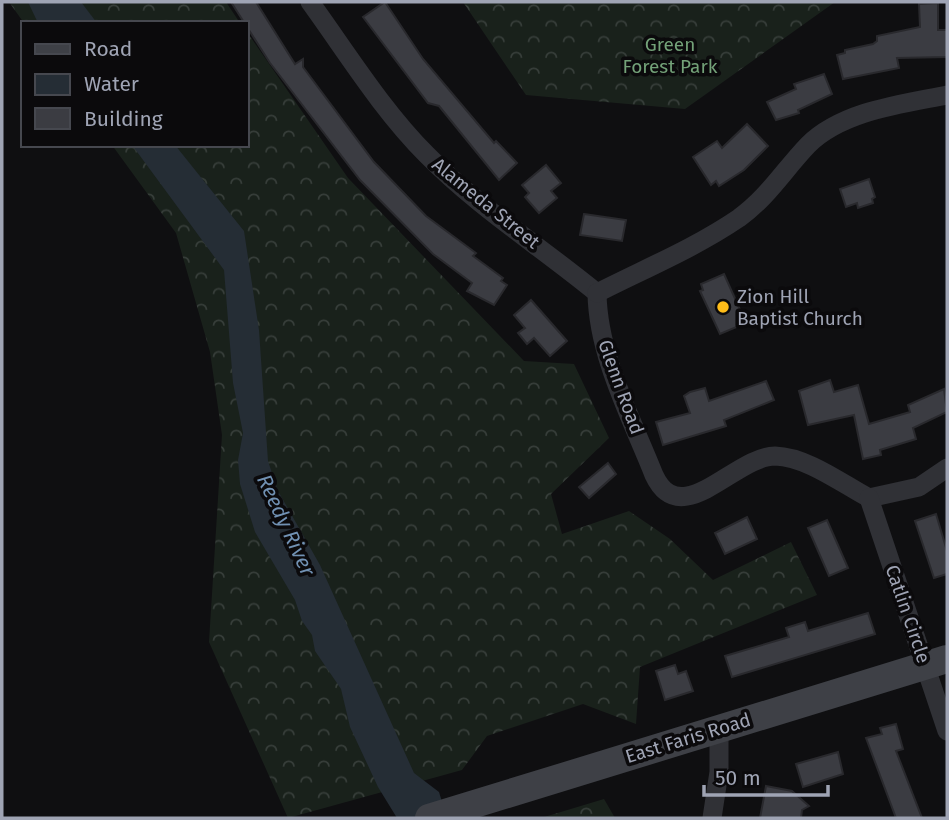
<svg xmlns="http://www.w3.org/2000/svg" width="949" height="820" viewBox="0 0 949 820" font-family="'Fira Sans',sans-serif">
	<defs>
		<pattern id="forest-crowns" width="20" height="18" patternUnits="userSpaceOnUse" patternTransform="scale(1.75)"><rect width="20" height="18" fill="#19211b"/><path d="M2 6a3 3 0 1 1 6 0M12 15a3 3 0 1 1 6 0" fill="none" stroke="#373e3a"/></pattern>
	</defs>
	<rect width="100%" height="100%" fill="#0f0f11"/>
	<!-- forest -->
	<g fill="url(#forest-crowns)">
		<polygon points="9,2 226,2 240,23 24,23"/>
		<polygon points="463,2 835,2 685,109 526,95"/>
		<polygon points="247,32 348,178 524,361 574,364 609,438 551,494 562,534 629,511 670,539 713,580 791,542 817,595 640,667 636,724 583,704 487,736 462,770 288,818 209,642 222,435 210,352 176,233 112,145 247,145"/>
		<polygon points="604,799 615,818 541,818"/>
	</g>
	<!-- water -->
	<g fill="#252d35">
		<polygon points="28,2 81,2 97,23 38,23"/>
		<polygon points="132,145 175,145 244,231 259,330 268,461 278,491 320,565 414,773 439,792 447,818 397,818 378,787 350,727 341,689 315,651 312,635 302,621 295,600 255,532 240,484 238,460 243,433 233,383 224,270"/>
	</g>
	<!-- building -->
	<g fill="#3b3c42" stroke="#29292d" stroke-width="2">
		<polygon points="231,2 256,2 295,64 303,59 303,67 374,162 426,216 476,253 473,256 503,278 501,281 507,285 494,305 467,291 472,283 433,254 360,180 270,63"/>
		<polygon points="385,2 423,59 494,143 496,141 517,163 499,180 439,106 428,103 363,17"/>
		<polygon points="938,3 938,30 947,30 947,57 897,58 899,68 843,79 837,55 845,53 845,50 873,44 877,41 877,36 920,27 919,4"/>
		<polygon points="824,74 832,94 798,110 799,113 776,120 767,102 796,89 794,84"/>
		<polygon points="747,124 768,146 744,170 719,186 716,181 711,185 693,157 717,141 722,148"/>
		<polygon points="546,165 561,183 551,191 557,198 539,213 525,197 529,193 522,185"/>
		<polygon points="869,179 875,197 872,199 873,203 858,208 857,203 846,207 840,189"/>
		<polygon points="584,214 626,220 622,241 580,235"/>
		<polygon points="724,274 746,323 720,334 700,291 703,290 701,284"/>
		<polygon points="531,300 567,341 550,356 534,338 527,344 518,333 525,328 514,315"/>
		<polygon points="830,380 834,392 858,385 869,424 910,412 908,405 944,389 947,412 913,428 916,439 880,450 881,455 863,459 854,415 808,425 799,391"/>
		<polygon points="766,381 774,400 724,420 726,426 663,445 656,422 690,413 684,396 690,392 705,388 709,401"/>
		<polygon points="608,463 616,474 589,498 579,487"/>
		<polygon points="936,514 947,551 947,574 934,578 915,521"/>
		<polygon points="747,517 757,539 725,554 715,533"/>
		<polygon points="827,520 848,568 829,576 808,528"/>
		<polygon points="868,613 875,634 732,677 725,656 789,637 786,628 805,622 808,631 811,630"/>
		<polygon points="675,665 678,674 686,671 693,691 665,700 656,671"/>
		<polygon points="896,724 903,749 896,751 922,818 896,818 866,738 882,734 880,728"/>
		<polygon points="838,752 843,774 803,787 796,764"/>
		<polygon points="766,786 792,791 809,806 802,810 801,818 760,818"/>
	</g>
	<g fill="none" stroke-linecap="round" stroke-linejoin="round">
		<!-- street -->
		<g stroke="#303136" stroke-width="19">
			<path d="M 310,2 C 347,53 382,110 427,155 C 478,207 541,247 597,293"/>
			<path d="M 597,293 C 598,356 631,417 654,475 C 681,533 735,456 775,456 C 807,457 841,483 869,498 L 919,487 L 947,468"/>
			<path d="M 597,293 C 644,269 695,248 739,218 C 768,197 784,170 808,145 C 842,111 902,104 947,95"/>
			<polyline points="869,498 947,731"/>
			<polyline points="712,818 719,772 719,728"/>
		</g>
		<!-- secondary -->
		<polyline stroke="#3e4046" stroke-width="28" points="429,818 947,659"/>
	</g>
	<!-- markers -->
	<circle fill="#ffbd19" stroke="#0b0a0c" stroke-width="2.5" cx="723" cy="307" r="7"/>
	<g text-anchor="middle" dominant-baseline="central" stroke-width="7" stroke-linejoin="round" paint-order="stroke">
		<!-- park labels -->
		<g font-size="19" fill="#73a178" stroke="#0b0a0c">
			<text x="670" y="44">Green<tspan x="670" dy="22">Forest Park</tspan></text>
		</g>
		<!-- street labels -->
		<g font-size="19" fill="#9fa4b4" stroke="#0b0a0c">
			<text transform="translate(486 203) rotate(39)">Alameda Street</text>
			<text transform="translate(621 387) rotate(70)">Glenn Road</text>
			<text transform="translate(908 614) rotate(71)">Catlin Circle</text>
			<text transform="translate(688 738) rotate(-17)">East Faris Road</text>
		</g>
		<!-- poi labels -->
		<g font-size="19" fill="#9fa4b4" stroke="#0b0a0c" text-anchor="start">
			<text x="737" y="296">Zion Hill<tspan x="737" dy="22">Baptist Church</tspan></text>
		</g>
		<!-- water labels -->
		<g font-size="21" font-style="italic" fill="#7191b3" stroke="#0b0a0c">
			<text transform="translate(286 525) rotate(65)">Reedy River</text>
		</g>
	</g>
	<!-- border -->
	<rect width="949" height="820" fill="none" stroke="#9fa4b4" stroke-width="7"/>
	<!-- legend -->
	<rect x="21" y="21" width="228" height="126" fill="#0b0a0c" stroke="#46484f" stroke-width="2"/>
	<rect x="35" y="44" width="35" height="10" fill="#3e4046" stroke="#46484f" stroke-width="2"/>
	<text x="84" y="56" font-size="21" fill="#9fa4b4">Road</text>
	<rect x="35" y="74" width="35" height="21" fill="#252d35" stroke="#46484f" stroke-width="2"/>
	<text x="84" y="91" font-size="21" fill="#9fa4b4">Water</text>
	<rect x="35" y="108" width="35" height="21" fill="#3b3c42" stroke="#46484f" stroke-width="2"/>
	<text x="84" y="126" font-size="21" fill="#9fa4b4">Building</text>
	<!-- scale -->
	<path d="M704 785v10h124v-10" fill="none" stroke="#9fa4b4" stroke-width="3.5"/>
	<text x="715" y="785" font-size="21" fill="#9fa4b4" stroke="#0b0a0c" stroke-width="5" paint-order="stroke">50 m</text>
</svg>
